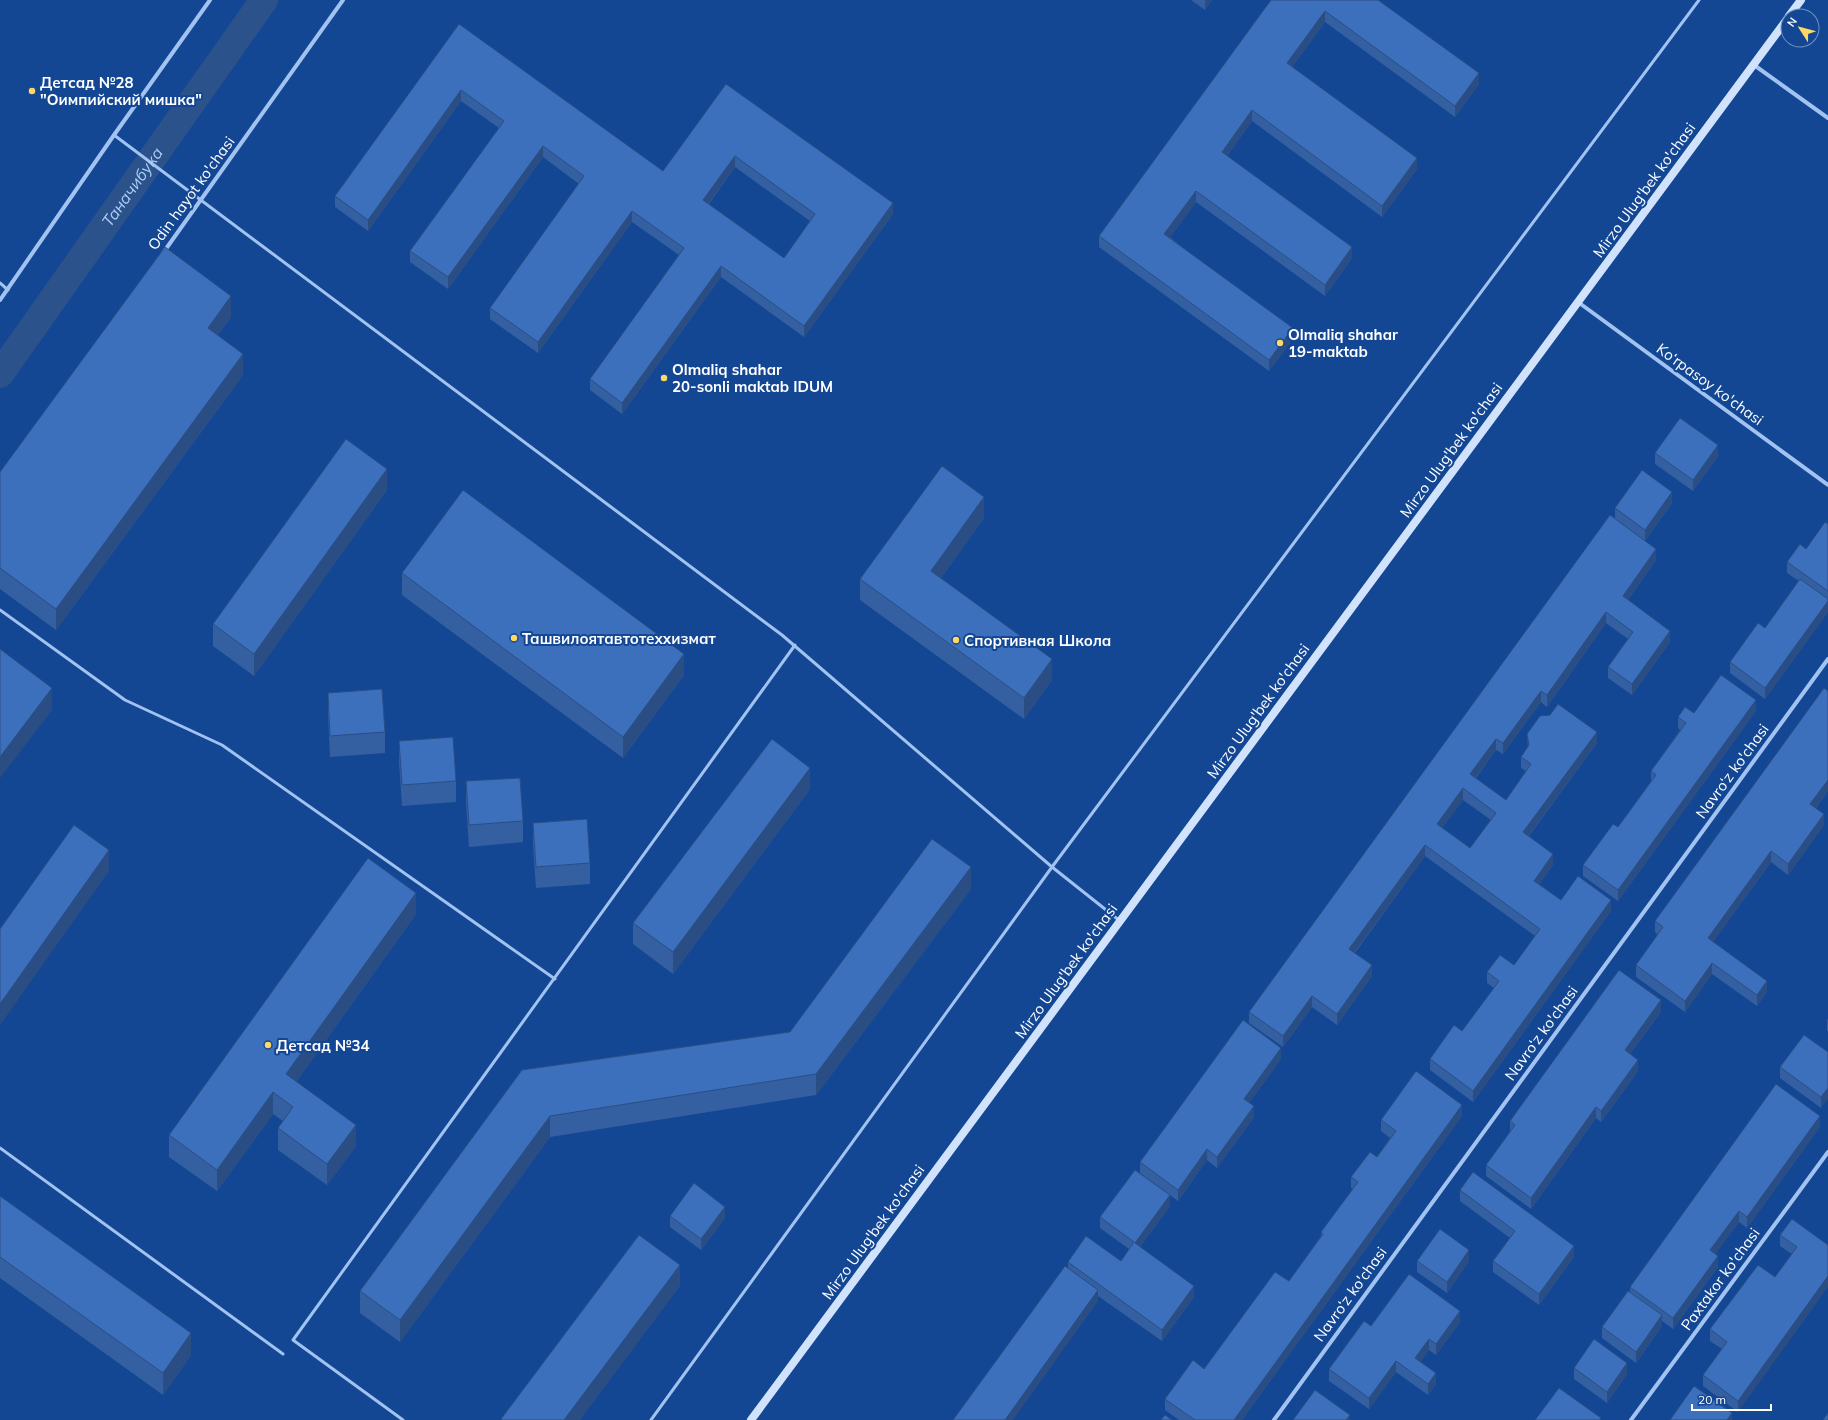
<svg xmlns="http://www.w3.org/2000/svg" width="1828" height="1420" viewBox="0 0 1828 1420" font-family="Mulish,sans-serif">
	<rect width="100%" height="100%" fill="#134794"/>
	<g fill="none" stroke-linecap="round" stroke-linejoin="round">
		<!-- canal -->
		<path stroke="#2c528b" stroke-width="28" id="s1" d="M 0,374 L 264,0"/>
		<!-- service -->
		<g stroke="#a2c3f2" stroke-width="3">
			<polyline points="114,135 782,635 1052,867 1120,921"/>
			<polyline points="0,283 8,290"/>
			<polyline points="0,610 125,700 222,745 555,979"/>
			<polyline points="0,1148 283,1354"/>
			<polyline points="403,1420 293,1340 795,645"/>
			<polyline points="651,1420 1052,867 1699,0"/>
		</g>
		<!-- minor -->
		<g stroke="#a2c3f2" stroke-width="4">
			<polyline points="1754,65 1828,118"/>
			<polyline points="163,253 343,0"/>
			<polyline points="0,300 114,135 210,0"/>
			<polyline points="1578,302 1828,485"/>
			<polyline points="1274,1420 1828,659"/>
			<polyline points="1631,1420 1828,1152"/>
		</g>
		<!-- secondary -->
		<g stroke="#d1e2fc" stroke-width="8">
			<polyline points="1789,16 1801,0"/>
			<polyline points="751,1420 1788,18"/>
		</g>
	</g>
	<!-- wall -->
	<g fill="#3460a2" fill-rule="evenodd">
		<polygon points="1191,0 1212,0 1205,10"/>
		<polygon points="1271,0 1378,0 1479,84 1455,117 1325,22 1292,67 1417,169 1382,217 1252,121 1227,156 1352,258 1325,296 1196,202 1170,237 1293,339 1269,371 1099,247 1099,236"/>
		<path d="M 459,24 L 663,171 L 726,84 L 893,214 L 804,337 L 721,277 L 622,414 L 590,390 L 590,379 L 679,255 L 632,222 L 538,353 L 490,319 L 490,308 L 579,184 L 543,157 L 448,289 L 410,262 L 410,251 L 499,128 L 461,101 L 368,231 L 335,207 L 335,196 ZM 735,167 L 810,221 L 784,258 L 709,204 Z"/>
		<polygon points="231,317 218,335 243,375 56,630 0,589 0,472"/>
		<polygon points="1655,453 1718,456 1693,491 1655,464"/>
		<polygon points="387,490 254,676 213,646 213,624"/>
		<polygon points="1672,503 1645,541 1615,519 1615,508"/>
		<path d="M 1610,515 L 1656,560 L 1628,600 L 1670,642 L 1632,695 L 1608,678 L 1608,667 L 1628,639 L 1606,623 L 1547,707 L 1541,702 L 1503,754 L 1496,750 L 1476,778 L 1506,800 L 1526,771 L 1521,768 L 1521,757 L 1528,747 L 1527,734 L 1597,743 L 1529,836 L 1553,865 L 1539,884 L 1561,900 L 1611,911 L 1473,1102 L 1430,1070 L 1430,1059 L 1462,1031 L 1494,988 L 1487,983 L 1487,972 L 1514,965 L 1535,936 L 1425,856 L 1355,953 L 1372,976 L 1337,1025 L 1312,1007 L 1283,1047 L 1249,1023 L 1249,1012 ZM 1463,800 L 1491,820 L 1470,848 L 1442,828 Z"/>
		<polygon points="984,518 941,578 1052,680 1024,719 860,600 860,579"/>
		<polygon points="1828,524 1828,612 1765,699 1730,673 1730,662 1765,628 1799,581 1787,573 1787,562 1806,549"/>
		<polygon points="402,573 684,675 623,758 402,595"/>
		<polygon points="1828,691 1828,791 1816,808 1824,825 1788,875 1771,862 1713,942 1767,992 1757,1006 1712,974 1685,1012 1636,977 1636,965 1658,935 1655,932 1655,921"/>
		<polygon points="328,693 385,732 385,753 330,757 328,714"/>
		<polygon points="1756,711 1618,901 1583,876 1583,865 1618,827 1651,781 1651,771 1680,730 1678,728 1678,717 1694,713"/>
		<polygon points="399,741 456,781 456,802 402,806 399,762"/>
		<polygon points="466,781 523,821 523,842 469,847 466,803"/>
		<polygon points="810,789 673,974 633,944 633,923"/>
		<polygon points="533,823 590,863 590,884 536,888 533,845"/>
		<polygon points="971,889 816,1095 550,1137 400,1342 360,1313 360,1291 522,1070 790,1032"/>
		<polygon points="416,914 296,1082 356,1146 327,1185 278,1150 278,1128 283,1121 273,1114 217,1191 169,1157 169,1135"/>
		<polygon points="1661,1012 1630,1054 1638,1071 1601,1122 1596,1118 1531,1209 1486,1176 1486,1165 1510,1132 1510,1121"/>
		<polygon points="1828,1019 1828,1031 1827,1031 1827,1020"/>
		<polygon points="1828,1052 1821,1108 1780,1078 1780,1067"/>
		<polygon points="1281,1059 1249,1103 1254,1117 1217,1168 1207,1160 1178,1201 1140,1173 1140,1162"/>
		<polygon points="1462,1116 1242,1420 1179,1420 1165,1410 1165,1399 1204,1369 1289,1281 1321,1236 1321,1232 1353,1189 1351,1188 1351,1177 1377,1157 1390,1138 1381,1131 1381,1120"/>
		<polygon points="1820,1127 1747,1228 1739,1222 1715,1254 1718,1267 1673,1329 1662,1321 1662,1326 1636,1363 1602,1338 1602,1327 1630,1292 1630,1287"/>
		<polygon points="1460,1190 1574,1257 1539,1305 1493,1272 1493,1261 1510,1238 1460,1201"/>
		<polygon points="0,1196 191,1355 163,1395 0,1278"/>
		<polygon points="1170,1206 1140,1247 1194,1297 1162,1341 1098,1296 1098,1301 1068,1268 1068,1262 1121,1261 1129,1249 1100,1228 1100,1217"/>
		<polygon points="670,1216 725,1218 701,1250 670,1227"/>
		<polygon points="1780,1235 1828,1245 1738,1412 1703,1386 1703,1375 1722,1349 1710,1341 1710,1329 1775,1277 1792,1254 1780,1246"/>
		<polygon points="1417,1261 1469,1261 1447,1293 1417,1272"/>
		<polygon points="1460,1322 1436,1355 1429,1350 1420,1362 1436,1384 1428,1395 1396,1372 1369,1409 1329,1381 1329,1369 1371,1326"/>
		<polygon points="1574,1368 1627,1374 1607,1403 1574,1379"/>
	</g>
	<!-- shaded-wall -->
	<g fill="#2a4e84">
		<polygon points="1205,0 1212,0 1205,10"/>
		<polygon points="1325,11 1325,22 1287,74 1287,63"/>
		<polygon points="1479,73 1479,84 1455,117 1455,106"/>
		<polygon points="461,90 461,101 368,231 368,220"/>
		<polygon points="1252,110 1252,121 1222,163 1222,152"/>
		<polygon points="543,146 543,157 448,289 448,277"/>
		<polygon points="735,156 735,167 703,211 703,200"/>
		<polygon points="1417,158 1417,169 1382,217 1382,206"/>
		<polygon points="1196,191 1196,202 1164,245 1164,234"/>
		<polygon points="893,203 893,214 804,337 804,326"/>
		<polygon points="632,211 632,222 538,353 538,342"/>
		<polygon points="1352,247 1352,258 1325,296 1325,285"/>
		<polygon points="721,266 721,277 622,414 622,403"/>
		<polygon points="231,296 231,317 208,349 208,328"/>
		<polygon points="1293,328 1293,339 1269,371 1269,360"/>
		<polygon points="243,354 243,375 56,630 56,609"/>
		<polygon points="1718,445 1718,456 1693,491 1693,480"/>
		<polygon points="387,469 387,490 254,676 254,654"/>
		<polygon points="1672,492 1672,503 1645,541 1645,530"/>
		<polygon points="984,497 984,518 931,592 931,571"/>
		<polygon points="1656,549 1656,560 1623,607 1623,596"/>
		<polygon points="1828,601 1828,612 1765,699 1765,688"/>
		<polygon points="1606,612 1606,623 1547,707 1547,695"/>
		<polygon points="1670,631 1670,642 1632,695 1632,684"/>
		<polygon points="684,654 684,675 623,758 623,737"/>
		<polygon points="1052,659 1052,680 1024,719 1024,698"/>
		<polygon points="52,688 52,710 0,778 0,757"/>
		<polygon points="1541,691 1541,702 1503,754 1503,743"/>
		<polygon points="1756,700 1756,711 1618,901 1618,890"/>
		<polygon points="1597,732 1597,743 1523,843 1523,832"/>
		<polygon points="1496,739 1496,750 1470,785 1470,774"/>
		<polygon points="810,768 810,789 673,974 673,952"/>
		<polygon points="1828,780 1828,791 1810,815 1810,804"/>
		<polygon points="1463,788 1463,800 1437,835 1437,824"/>
		<polygon points="1824,814 1824,825 1788,875 1788,864"/>
		<polygon points="1425,845 1425,856 1349,960 1349,949"/>
		<polygon points="109,850 109,871 0,1025 0,1004"/>
		<polygon points="1771,851 1771,862 1708,949 1708,938"/>
		<polygon points="1553,854 1553,865 1534,892 1534,881"/>
		<polygon points="971,867 971,889 816,1095 816,1074"/>
		<polygon points="416,893 416,914 286,1096 286,1074"/>
		<polygon points="1611,900 1611,911 1473,1102 1473,1091"/>
		<polygon points="1712,963 1712,974 1685,1012 1685,1001"/>
		<polygon points="1372,965 1372,976 1337,1025 1337,1014"/>
		<polygon points="1767,981 1767,992 1757,1006 1757,995"/>
		<polygon points="1312,996 1312,1007 1283,1047 1283,1036"/>
		<polygon points="1661,1000 1661,1012 1625,1061 1625,1050"/>
		<polygon points="1281,1048 1281,1059 1244,1110 1244,1099"/>
		<polygon points="1638,1060 1638,1071 1601,1122 1601,1111"/>
		<polygon points="1828,1088 1828,1099 1821,1108 1821,1097"/>
		<polygon points="273,1092 273,1114 217,1191 217,1170"/>
		<polygon points="1462,1105 1462,1116 1242,1420 1234,1420"/>
		<polygon points="1254,1106 1254,1117 1217,1168 1217,1157"/>
		<polygon points="1596,1107 1596,1118 1531,1209 1531,1198"/>
		<polygon points="550,1116 550,1137 400,1342 400,1320"/>
		<polygon points="1820,1116 1820,1127 1747,1228 1747,1217"/>
		<polygon points="356,1125 356,1146 327,1185 327,1164"/>
		<polygon points="1207,1149 1207,1160 1178,1201 1178,1190"/>
		<polygon points="1170,1195 1170,1206 1135,1254 1135,1243"/>
		<polygon points="725,1207 725,1218 701,1250 701,1239"/>
		<polygon points="1739,1211 1739,1222 1710,1261 1710,1250"/>
		<polygon points="1574,1246 1574,1257 1539,1305 1539,1294"/>
		<polygon points="1469,1250 1469,1261 1447,1293 1447,1282"/>
		<polygon points="1718,1256 1718,1267 1673,1329 1673,1318"/>
		<polygon points="680,1265 680,1286 580,1420 564,1420"/>
		<polygon points="1828,1276 1828,1287 1738,1412 1738,1401"/>
		<polygon points="1194,1286 1194,1297 1162,1341 1162,1330"/>
		<polygon points="1098,1290 1098,1301 1013,1420 1005,1420"/>
		<polygon points="1460,1311 1460,1322 1436,1355 1436,1344"/>
		<polygon points="1662,1315 1662,1326 1636,1363 1636,1352"/>
		<polygon points="191,1333 191,1355 163,1395 163,1373"/>
		<polygon points="1429,1339 1429,1350 1415,1369 1415,1358"/>
		<polygon points="1396,1361 1396,1372 1369,1409 1369,1398"/>
		<polygon points="1627,1363 1627,1374 1607,1403 1607,1392"/>
		<polygon points="1436,1373 1436,1384 1428,1395 1428,1384"/>
		<polygon points="1732,1413 1732,1420 1727,1420"/>
		<polygon points="1350,1415 1350,1420 1346,1420"/>
	</g>
	<!-- building -->
	<g fill="#3c70bc" stroke="#2a4e84" fill-rule="evenodd">
		<polygon points="1271,0 1378,0 1479,73 1455,106 1325,11 1287,63 1417,158 1382,206 1252,110 1222,152 1352,247 1325,285 1196,191 1164,234 1293,328 1269,360 1099,236"/>
		<path d="M 459,24 L 663,171 L 726,84 L 893,203 L 804,326 L 721,266 L 622,403 L 590,379 L 684,248 L 632,211 L 538,342 L 490,308 L 584,176 L 543,146 L 448,277 L 410,251 L 504,121 L 461,90 L 368,220 L 335,196 ZM 735,156 L 815,214 L 784,258 L 703,200 Z"/>
		<polygon points="165,247 231,296 208,328 243,354 56,609 0,568 0,472"/>
		<polygon points="1680,418 1718,445 1693,480 1655,453"/>
		<polygon points="346,439 387,469 254,654 213,624"/>
		<polygon points="942,466 984,497 931,571 1052,659 1024,698 860,579"/>
		<polygon points="1642,470 1672,492 1645,530 1615,508"/>
		<polygon points="463,490 684,654 623,737 402,573"/>
		<path d="M 1610,515 L 1656,549 L 1623,596 L 1670,631 L 1632,684 L 1608,667 L 1633,632 L 1606,612 L 1547,695 L 1541,691 L 1503,743 L 1496,739 L 1470,774 L 1506,800 L 1531,764 L 1521,757 L 1529,745 L 1527,734 L 1540,716 L 1550,715 L 1558,704 L 1597,732 L 1523,832 L 1553,854 L 1534,881 L 1561,900 L 1578,876 L 1611,900 L 1473,1091 L 1430,1059 L 1454,1025 L 1462,1031 L 1499,981 L 1487,972 L 1500,955 L 1514,965 L 1540,929 L 1425,845 L 1349,949 L 1372,965 L 1337,1014 L 1312,996 L 1283,1036 L 1249,1012 ZM 1463,788 L 1496,813 L 1470,848 L 1437,824 Z"/>
		<polygon points="1825,522 1828,524 1828,591 1787,562 1800,544 1806,549"/>
		<polygon points="1800,579 1828,599 1828,601 1765,688 1730,662 1758,623 1765,628"/>
		<polygon points="0,649 52,688 0,757"/>
		<polygon points="1721,675 1756,700 1618,890 1583,865 1613,824 1618,827 1656,775 1651,771 1686,723 1678,717 1685,707 1694,713"/>
		<polygon points="1824,688 1828,691 1828,780 1810,804 1824,814 1788,864 1771,851 1708,938 1767,981 1757,995 1712,963 1685,1001 1636,965 1663,927 1655,921"/>
		<polygon points="382,689 385,732 330,736 328,693"/>
		<polygon points="453,737 456,781 402,785 399,741"/>
		<polygon points="772,739 810,768 673,952 633,923"/>
		<polygon points="520,778 523,821 469,825 466,781"/>
		<polygon points="587,819 590,863 536,867 533,823"/>
		<polygon points="74,825 109,850 0,1004 0,929"/>
		<polygon points="932,839 971,867 816,1074 550,1116 400,1320 360,1291 522,1070 790,1032"/>
		<polygon points="368,858 416,893 286,1074 356,1125 327,1164 278,1128 293,1107 273,1092 217,1170 169,1135"/>
		<polygon points="1619,970 1661,1000 1625,1050 1638,1060 1601,1111 1596,1107 1531,1198 1486,1165 1515,1125 1510,1121"/>
		<polygon points="1243,1020 1281,1048 1244,1099 1254,1106 1217,1157 1207,1149 1178,1190 1140,1162"/>
		<polygon points="1804,1035 1828,1052 1828,1088 1821,1097 1780,1067"/>
		<polygon points="1416,1071 1462,1105 1234,1420 1195,1420 1165,1399 1193,1360 1204,1369 1275,1272 1289,1281 1323,1234 1321,1232 1358,1182 1351,1177 1370,1152 1377,1157 1396,1131 1381,1120"/>
		<polygon points="1776,1084 1820,1116 1747,1217 1739,1211 1710,1250 1718,1256 1673,1318 1630,1287"/>
		<polygon points="1135,1170 1170,1195 1135,1243 1194,1286 1162,1330 1068,1262 1086,1236 1121,1261 1134,1242 1100,1217"/>
		<polygon points="1473,1172 1574,1246 1539,1294 1493,1261 1515,1231 1460,1190"/>
		<polygon points="694,1183 725,1207 701,1239 670,1216"/>
		<polygon points="0,1196 191,1333 163,1373 0,1257"/>
		<polygon points="1792,1219 1828,1245 1828,1276 1738,1401 1703,1375 1727,1342 1710,1329 1758,1265 1775,1277 1797,1247 1780,1235"/>
		<polygon points="1440,1229 1469,1250 1447,1282 1417,1261"/>
		<polygon points="639,1235 680,1265 564,1420 503,1420 501,1419"/>
		<polygon points="1065,1266 1098,1290 1005,1420 953,1420"/>
		<polygon points="1409,1274 1460,1311 1436,1344 1429,1339 1415,1358 1436,1373 1428,1384 1396,1361 1369,1398 1329,1369 1364,1321 1371,1326"/>
		<polygon points="1628,1291 1662,1315 1636,1352 1602,1327"/>
		<polygon points="1594,1339 1627,1363 1607,1392 1574,1368"/>
		<polygon points="1694,1386 1732,1413 1727,1420 1670,1420"/>
		<polygon points="1559,1388 1601,1418 1600,1420 1535,1420"/>
		<polygon points="1315,1390 1350,1415 1346,1420 1293,1420"/>
		<polygon points="1828,1413 1828,1420 1823,1420"/>
		<polygon points="1165,1415 1172,1420 1161,1420"/>
	</g>
	<!-- markers -->
	<g fill="#ffd863" stroke="#134794" stroke-width="1.5">
		<circle cx="32" cy="91" r="4"/>
		<circle cx="1280" cy="343" r="4"/>
		<circle cx="664" cy="378" r="4"/>
		<circle cx="514" cy="638" r="4"/>
		<circle cx="956" cy="640" r="4"/>
		<circle cx="268" cy="1045" r="4"/>
	</g>
	<g text-anchor="middle" dominant-baseline="central" stroke-width="4" stroke-linejoin="round" paint-order="stroke">
		<!-- poi labels -->
		<g font-size="15" font-weight="bold" fill="#fff" stroke="#134794" text-anchor="start">
			<text x="40" y="82">Детсад №28<tspan x="40" dy="17">"Оимпийский мишка"</tspan></text>
			<text x="1288" y="334">Olmaliq shahar<tspan x="1288" dy="17">19-maktab</tspan></text>
			<text x="672" y="369">Olmaliq shahar<tspan x="672" dy="17">20-sonli maktab IDUM</tspan></text>
			<text x="522" y="638">Ташвилоятавтотеххизмат</text>
			<text x="964" y="640">Спортивная Школа</text>
			<text x="276" y="1045">Детсад №34</text>
		</g>
		<!-- street labels -->
		<g font-size="15" fill="#fff" stroke="#134794">
			<text transform="translate(1644 190) rotate(-54)">Mirzo Ulug'bek ko'chasi</text>
			<text transform="translate(191 193) rotate(-54)">Odin hayot ko'chasi</text>
			<text transform="translate(1710 384) rotate(36)">Ko‘rpasoy ko'chasi</text>
			<text transform="translate(1451 450) rotate(-54)">Mirzo Ulug'bek ko'chasi</text>
			<text transform="translate(1258 711) rotate(-54)">Mirzo Ulug'bek ko'chasi</text>
			<text transform="translate(1732 771) rotate(-54)">Navro‘z ko'chasi</text>
			<text transform="translate(1066 971) rotate(-54)">Mirzo Ulug'bek ko'chasi</text>
			<text transform="translate(1541 1033) rotate(-54)">Navro‘z ko'chasi</text>
			<text transform="translate(873 1232) rotate(-54)">Mirzo Ulug'bek ko'chasi</text>
			<text transform="translate(1720 1279) rotate(-54)">Paxtakor ko'chasi</text>
			<text transform="translate(1350 1294) rotate(-54)">Navro‘z ko'chasi</text>
		</g>
		<!-- water labels -->
		<g font-size="16" font-style="italic" fill="#aecef9" stroke="#134794">
			<text stroke="none"><textPath href="#s1" startOffset="229">Таначибука</textPath></text>
		</g>
	</g>
	<!-- north arrow -->
	<g transform="translate(1800 28) rotate(306)"><circle r="19" fill="#134794" stroke="#7191bf"/>
	<path d="M0-3L7 15L0 10L-7 15Z" fill="#ffd863"/>
	<text y="-6" font-size="11" font-weight="bold" text-anchor="middle" fill="#ffffff">N</text>
	</g>
	<!-- scale -->
	<path d="M1692 1404v6h79v-6" fill="none" stroke="#ffffff" stroke-width="2"/>
	<text x="1698" y="1404" font-size="12" fill="#ffffff" stroke="#134794" stroke-width="3" paint-order="stroke">20 m</text>
</svg>
